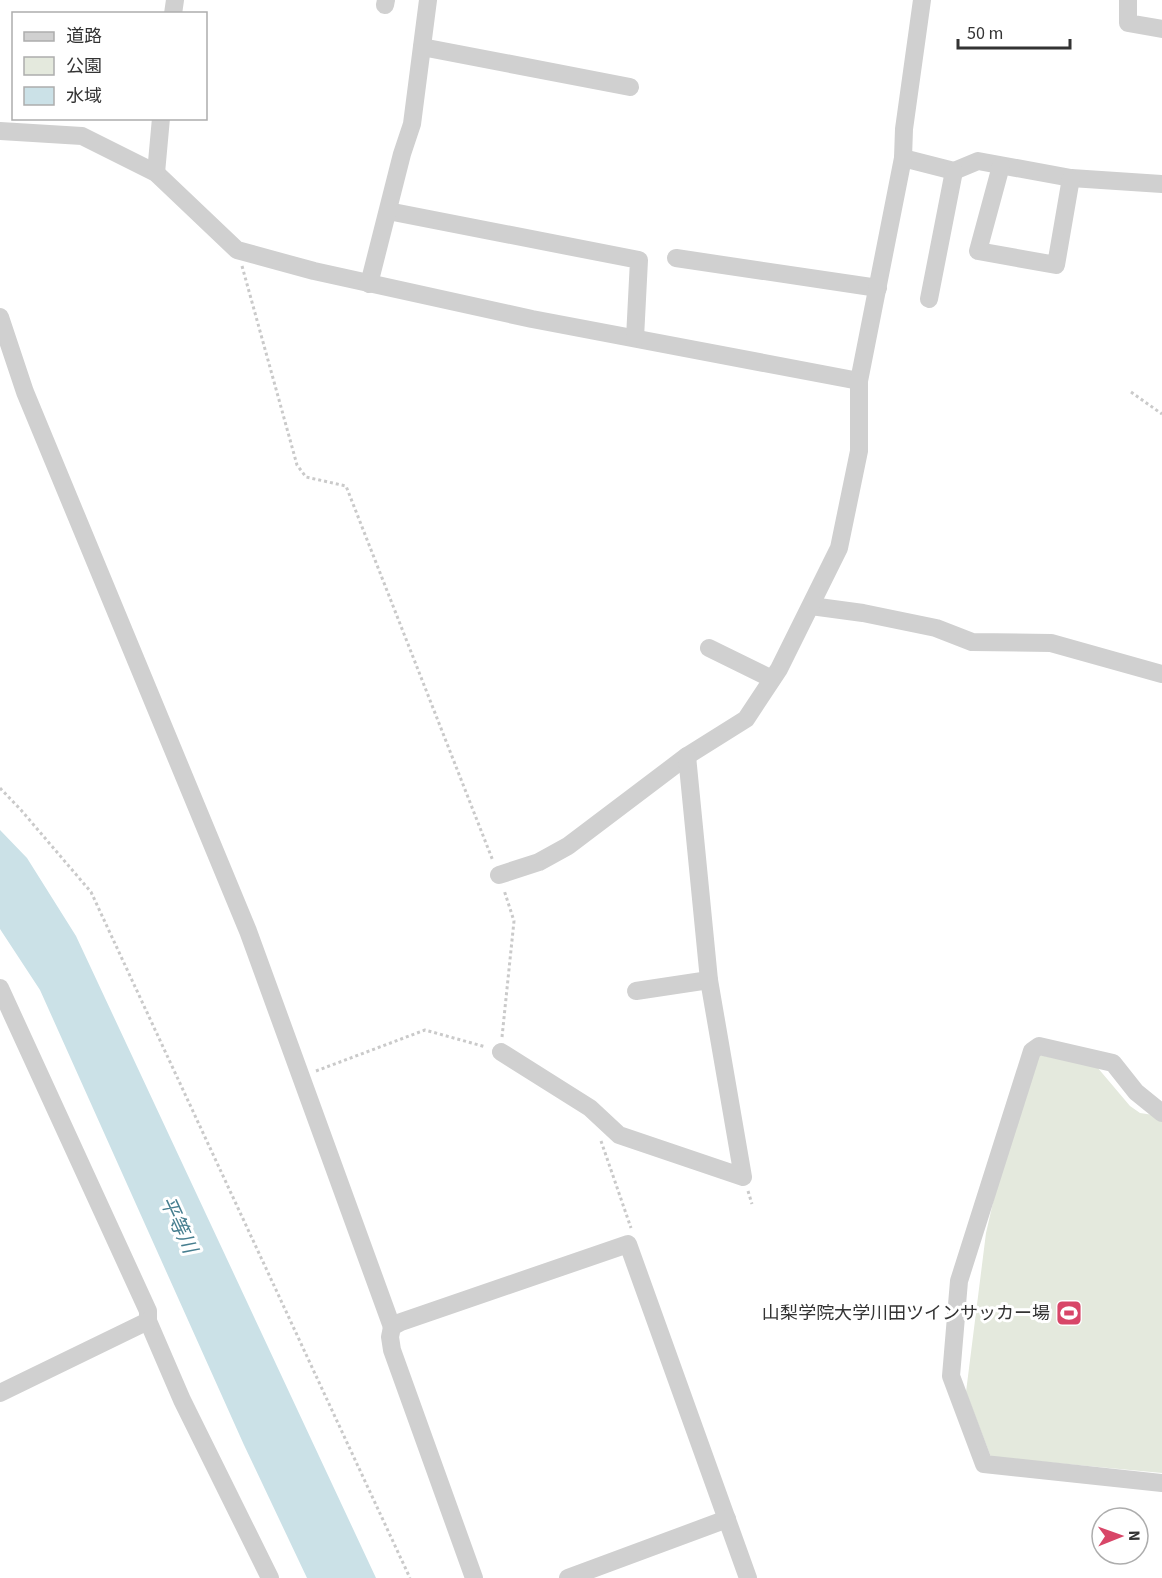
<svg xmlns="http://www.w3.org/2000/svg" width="1162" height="1578" viewBox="0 0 1162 1578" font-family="'Source Sans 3','Noto Sans JP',sans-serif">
	<rect width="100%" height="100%" fill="#fff"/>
	<!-- green -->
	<polygon fill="#e4e9dd" points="1035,1054 1097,1067 1130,1106 1140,1113 1160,1116 1162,1119 1162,1473 991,1457 966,1392 986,1233 1000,1172"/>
	<!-- water -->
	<polygon fill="#cbe1e7" points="0,830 27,858 76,936 376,1578 307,1578 244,1445 40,990 0,929"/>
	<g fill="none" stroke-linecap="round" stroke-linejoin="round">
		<!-- path -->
		<g stroke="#cacaca" stroke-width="3" stroke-dasharray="3 3" stroke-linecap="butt">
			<polyline points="242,266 297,465 306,477 346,486 493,861"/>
			<polyline points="1131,392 1162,414"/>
			<polyline points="0,788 21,810 91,892 410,1578"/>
			<polyline points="502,1037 514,921 504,890"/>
			<polyline points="316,1071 425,1030 486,1047"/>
			<polyline points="601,1141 631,1228"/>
			<polyline points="748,1191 752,1204"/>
		</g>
		<!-- minor -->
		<g stroke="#d0d0d0" stroke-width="18">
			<polyline points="1128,0 1128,23 1162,29"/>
			<polyline points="385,5 386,0"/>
			<polyline points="173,14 175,0"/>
			<polyline points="422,47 630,87"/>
			<polyline points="0,131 82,136 156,173 237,250 314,271 532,319 859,381"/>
			<polyline points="903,158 954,171 978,161 1071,178 1162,184"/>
			<polyline points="1001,166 978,251 1056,265 1071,178"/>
			<polyline points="156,173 161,118"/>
			<polyline points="388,211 639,260 635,338"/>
			<polyline points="676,258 878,288"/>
			<polyline points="369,284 402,154 412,124 428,0"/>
			<polyline points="929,299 954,171"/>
			<polyline points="0,317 25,392 248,931 392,1327"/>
			<polyline points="811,606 863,613 936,628 972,642 1051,643 1162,674"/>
			<polyline points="709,648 772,679"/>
			<polyline points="499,875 539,862 568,846 687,756 746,719 779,669 839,548 859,451 859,381 903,158 904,129 922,0"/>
			<polyline points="0,988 148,1311 148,1321 182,1400 270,1578"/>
			<polyline points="636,991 709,980"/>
			<polyline points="501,1052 590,1108 619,1135 743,1177 709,980 687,756"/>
			<polyline points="1162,1113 1136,1092 1113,1063 1039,1046 1032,1051 959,1281 951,1376 984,1464 1162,1483"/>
			<polyline points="0,1393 148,1321"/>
			<polyline points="474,1578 392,1350 390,1337 392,1327 401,1322 628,1244 748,1578"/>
			<polyline points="568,1578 727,1519"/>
		</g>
	</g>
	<!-- icons -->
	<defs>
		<symbol id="stadium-square" viewBox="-11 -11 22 22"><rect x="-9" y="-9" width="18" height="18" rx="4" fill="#d84668" stroke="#fff"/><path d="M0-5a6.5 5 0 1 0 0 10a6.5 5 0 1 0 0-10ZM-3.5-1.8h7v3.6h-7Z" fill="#fff"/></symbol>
	</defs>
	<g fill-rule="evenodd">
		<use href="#stadium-square" x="1054" y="1298" width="30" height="30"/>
	</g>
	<g text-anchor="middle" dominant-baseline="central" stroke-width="6" stroke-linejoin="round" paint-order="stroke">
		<!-- poi labels -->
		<g font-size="18" fill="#333" stroke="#fff" text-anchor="end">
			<text x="1050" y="1313">山梨学院大学川田ツインサッカー場</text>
		</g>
		<!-- water labels -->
		<g font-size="20" font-style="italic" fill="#467e8f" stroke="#fff">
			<text transform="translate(178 1225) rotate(65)">平等川</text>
		</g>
	</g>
	<!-- legend -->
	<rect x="12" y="12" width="195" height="108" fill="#ffffff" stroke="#adadad" stroke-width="1.5"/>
	<rect x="24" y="32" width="30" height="9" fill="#d0d0d0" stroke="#adadad" stroke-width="1.5"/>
	<text x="66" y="42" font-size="18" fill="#333333">道路</text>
	<rect x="24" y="57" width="30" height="18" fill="#e4e9dd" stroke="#adadad" stroke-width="1.5"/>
	<text x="66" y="72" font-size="18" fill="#333333">公園</text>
	<rect x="24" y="87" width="30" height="18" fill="#cbe1e7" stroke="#adadad" stroke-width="1.5"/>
	<text x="66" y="102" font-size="18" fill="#333333">水域</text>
	<!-- north arrow -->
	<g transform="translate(1120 1536) rotate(89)"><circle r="28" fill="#ffffff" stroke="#adadad" stroke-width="1.5"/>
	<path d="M0-4.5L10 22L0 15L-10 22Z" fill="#d84668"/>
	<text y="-9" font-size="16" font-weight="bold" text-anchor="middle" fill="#333333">N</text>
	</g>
	<!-- scale -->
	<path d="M958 39v9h112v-9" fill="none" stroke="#333333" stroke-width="3"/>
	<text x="967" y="39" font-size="18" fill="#333333" stroke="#ffffff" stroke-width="4.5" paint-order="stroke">50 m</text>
</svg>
